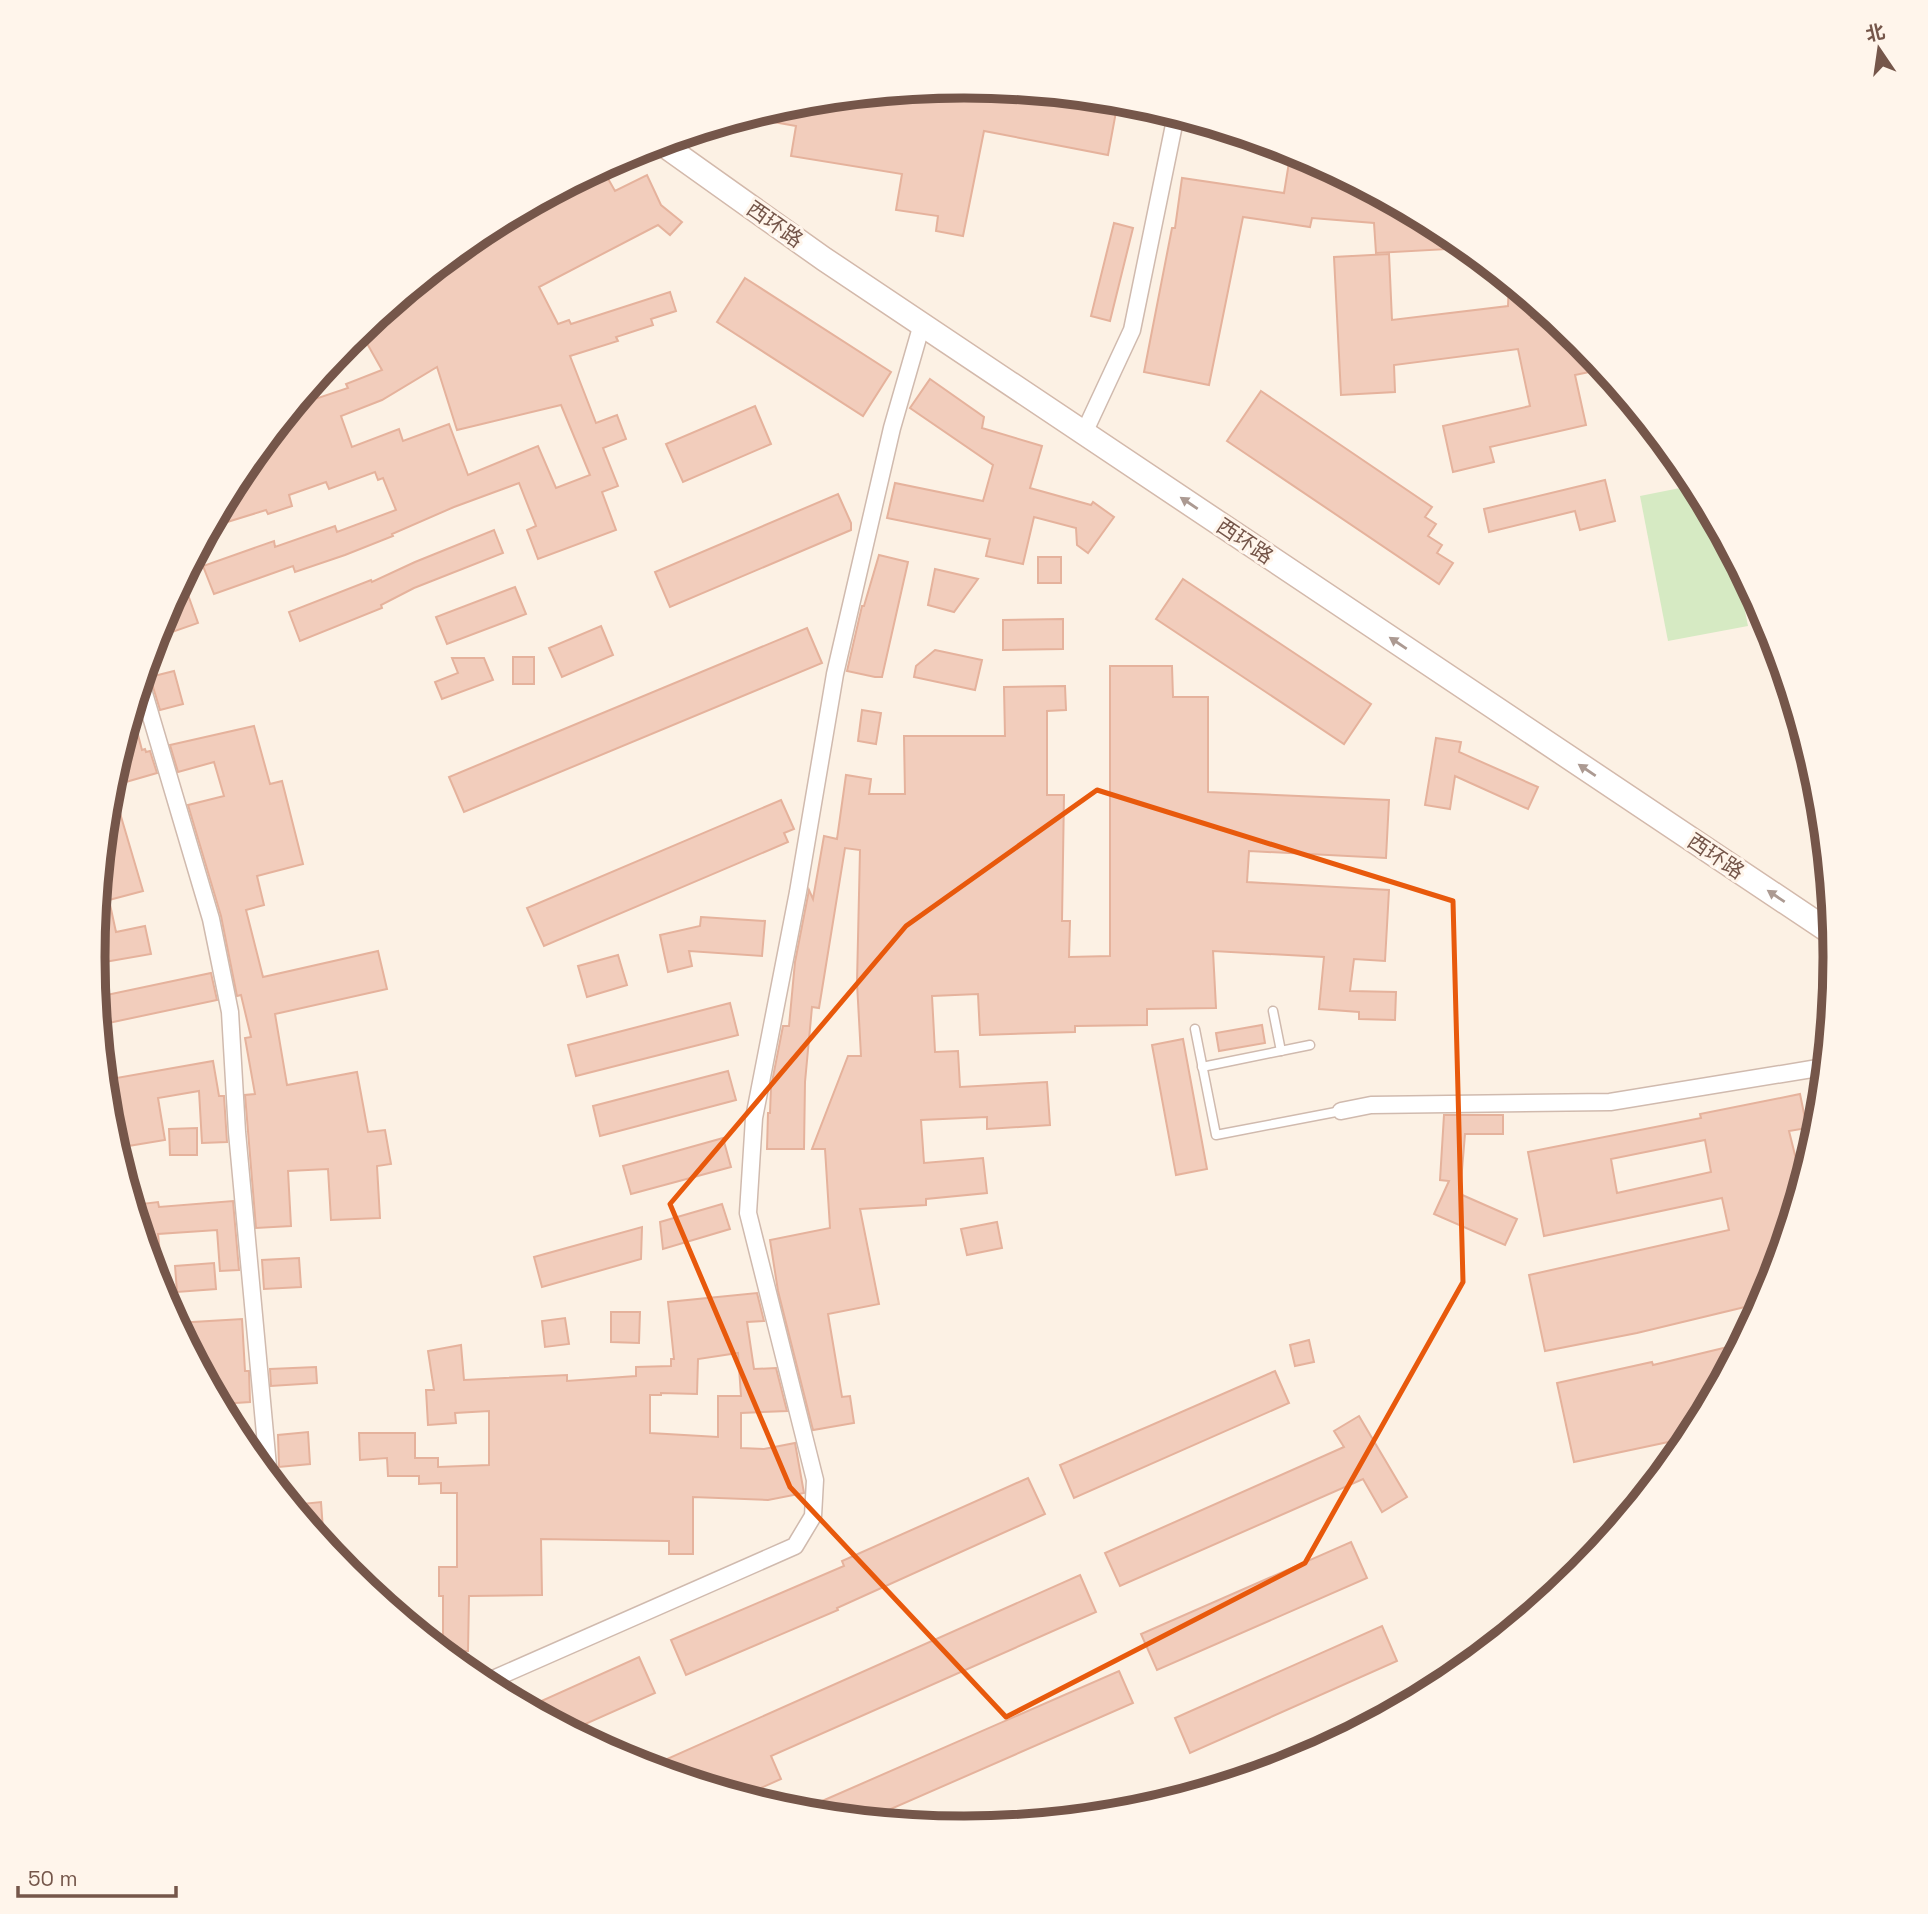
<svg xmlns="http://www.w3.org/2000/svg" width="1928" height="1914" viewBox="0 0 1928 1914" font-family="'Space Grotesk','Noto Sans SC',sans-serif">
	<rect width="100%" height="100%" fill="#fcf1e4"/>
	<!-- pitch -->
	<polygon fill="#d6eac3" points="1695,485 1735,561 1748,626 1668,641 1640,496"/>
	<!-- building -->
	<g fill="#f2cdbc" stroke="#e5b29c" stroke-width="2" fill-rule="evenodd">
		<polygon points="964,86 1118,101 1108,155 984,131 963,236 936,231 938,216 896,210 902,174 791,156 796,126 746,117 794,102"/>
		<polygon points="1291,150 1448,233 1467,248 1376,253 1374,223 1312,218 1310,227 1243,217 1209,385 1144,372 1172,228 1175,228 1182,178 1284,193"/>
		<path d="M 602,168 L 615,191 L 647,175 L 661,205 L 682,222 L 670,235 L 658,225 L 539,287 L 558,324 L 569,320 L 571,324 L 670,292 L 676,311 L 651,319 L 653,325 L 616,337 L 618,341 L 570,356 L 596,423 L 617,415 L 626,439 L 603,448 L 618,486 L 602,492 L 616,530 L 538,559 L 527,530 L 536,526 L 519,483 L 454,507 L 392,534 L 393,536 L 345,555 L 295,572 L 293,566 L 214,594 L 203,566 L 274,541 L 275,547 L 335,526 L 337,532 L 396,510 L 383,478 L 378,480 L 375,472 L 329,489 L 326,482 L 289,495 L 292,506 L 268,514 L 266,510 L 211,527 L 240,473 L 294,406 L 348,388 L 346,384 L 382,370 L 360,331 L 476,236 ZM 437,367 L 457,430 L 561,405 L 590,475 L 556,488 L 538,446 L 468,475 L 449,424 L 403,441 L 399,429 L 352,447 L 341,416 L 382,400 Z"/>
		<polygon points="1114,223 1133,228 1110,321 1091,316"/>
		<polygon points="1389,254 1392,320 1508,306 1509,283 1532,302 1531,318 1548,315 1554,320 1558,336 1571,333 1580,341 1603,369 1575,375 1586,425 1490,447 1494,462 1453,472 1443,426 1530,406 1518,349 1394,365 1395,392 1341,395 1334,257"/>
		<polygon points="745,278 891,372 863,416 717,322"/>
		<polygon points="930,379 984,417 982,428 1042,446 1030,488 1091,505 1093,502 1114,517 1088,553 1077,545 1076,528 1034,517 1023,564 986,556 990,539 887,518 895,483 983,501 993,465 910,408"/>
		<polygon points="1261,391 1432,507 1425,517 1436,524 1428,536 1442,545 1437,553 1453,563 1439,584 1227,441"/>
		<polygon points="755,406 771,444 683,482 666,444"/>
		<polygon points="1605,480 1615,521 1580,530 1575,511 1489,532 1484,509"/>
		<polygon points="838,494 851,523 851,530 670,607 655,572"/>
		<polygon points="494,530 503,553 414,588 381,605 382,608 300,641 289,612 371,580 372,582 415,562"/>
		<polygon points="879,555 908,562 882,677 875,677 847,671 862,606 864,606"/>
		<rect x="1038" y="557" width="23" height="26"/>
		<polygon points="935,569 978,579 954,612 928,605"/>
		<polygon points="1183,579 1371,704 1344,744 1156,619"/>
		<polygon points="515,587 526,614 447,644 436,617"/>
		<polygon points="187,592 198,623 155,638 159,623 174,596"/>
		<polygon points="1063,619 1063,649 1003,650 1003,620"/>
		<polygon points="601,626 613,655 562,677 549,648"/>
		<polygon points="807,628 822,663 464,812 449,777"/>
		<polygon points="935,650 982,660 975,690 914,677 916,666"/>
		<rect x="513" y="657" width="21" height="27"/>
		<polygon points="452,658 484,658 493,680 442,699 435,682 458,673"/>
		<polygon points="1110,666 1172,666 1173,697 1208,697 1208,792 1389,800 1386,858 1249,851 1247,882 1389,890 1385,961 1354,959 1350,991 1396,992 1395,1020 1359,1019 1359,1012 1319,1009 1324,957 1213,951 1216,1008 1147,1009 1147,1025 1075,1026 1075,1032 980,1035 978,994 932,996 935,1052 958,1051 960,1087 1047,1082 1050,1125 987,1129 987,1117 921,1120 924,1163 983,1158 987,1193 926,1199 926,1205 860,1209 879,1304 828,1314 842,1397 850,1396 854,1423 813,1430 778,1291 770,1240 830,1228 825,1149 812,1149 848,1056 861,1056 857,983 860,850 845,848 819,1008 812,1007 805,1082 804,1149 767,1149 768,1113 770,1113 771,1087 783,1026 789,1026 795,962 809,890 813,899 824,836 837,839 846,775 871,779 869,794 905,794 904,736 1005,736 1004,687 1065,686 1066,710 1047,711 1047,795 1064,795 1062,921 1070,921 1069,957 1110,956"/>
		<polygon points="174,671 183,704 160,710 150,677"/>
		<polygon points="135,701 139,715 133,716 142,750 145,749 146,752 150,751 157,773 112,786 143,891 109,900 116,932 145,926 151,954 93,964 110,787"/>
		<polygon points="862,710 881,713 876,744 858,741"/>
		<polygon points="254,726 270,784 282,781 303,864 257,876 264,905 246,910 263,977 378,951 387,989 275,1014 287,1085 357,1072 368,1132 385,1130 391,1164 377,1166 380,1218 331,1220 328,1169 288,1171 291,1226 256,1228 245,1095 255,1094 245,1038 251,1037 241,995 237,996 221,916 188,805 224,796 214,762 178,772 170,745"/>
		<polygon points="1436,738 1461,742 1459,752 1538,787 1528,809 1455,776 1450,809 1425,805"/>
		<polygon points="781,800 794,829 784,833 788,842 544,946 527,908"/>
		<polygon points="701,917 765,921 762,956 689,951 692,966 668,972 660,935 700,926"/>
		<polygon points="618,955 627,985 587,997 578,966"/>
		<polygon points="211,973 217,1000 99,1025 97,997"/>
		<polygon points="730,1003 738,1035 576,1076 568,1045"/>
		<polygon points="1262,1025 1265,1043 1219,1051 1216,1033"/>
		<polygon points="1183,1039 1207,1169 1176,1175 1152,1045"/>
		<polygon points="213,1061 219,1096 224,1096 227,1142 202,1143 199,1091 158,1098 165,1140 116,1148 111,1132 105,1080"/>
		<polygon points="728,1071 736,1100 600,1136 593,1106"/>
		<path d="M 1800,1094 L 1807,1128 L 1789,1131 L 1802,1183 L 1769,1291 L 1759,1308 L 1746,1311 L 1745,1307 L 1637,1333 L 1545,1351 L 1529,1275 L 1729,1230 L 1722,1198 L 1544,1236 L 1528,1152 L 1701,1118 L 1700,1114 ZM 1705,1140 L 1711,1172 L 1617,1193 L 1611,1159 Z"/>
		<polygon points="1444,1115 1503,1115 1503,1134 1465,1134 1460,1194 1517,1219 1505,1245 1434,1214 1449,1181 1440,1180"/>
		<polygon points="197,1128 197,1155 170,1155 169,1129"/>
		<polygon points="723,1138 731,1167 631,1194 623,1166"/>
		<polygon points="233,1201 239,1270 220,1271 217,1230 158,1234 162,1274 154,1275 133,1205 158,1202 159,1207"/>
		<polygon points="722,1204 730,1229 663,1249 660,1222"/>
		<polygon points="997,1222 1002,1248 967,1255 961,1229"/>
		<polygon points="642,1227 641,1259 542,1287 534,1257"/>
		<polygon points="299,1258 301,1287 264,1289 262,1260"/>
		<polygon points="214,1263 216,1289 177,1292 175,1266"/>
		<path d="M 757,1293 L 764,1321 L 747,1322 L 754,1369 L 776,1368 L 787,1411 L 741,1413 L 741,1448 L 764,1449 L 795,1443 L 804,1493 L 768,1500 L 693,1497 L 693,1554 L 669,1554 L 669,1541 L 541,1539 L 542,1595 L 469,1596 L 468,1651 L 443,1651 L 443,1596 L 439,1596 L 439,1567 L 457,1567 L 457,1493 L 441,1493 L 441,1483 L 419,1484 L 419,1476 L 388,1476 L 387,1458 L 360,1460 L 359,1433 L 415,1433 L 415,1458 L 438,1458 L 438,1467 L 489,1465 L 489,1411 L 455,1413 L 456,1423 L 428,1425 L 426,1390 L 434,1390 L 428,1351 L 461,1345 L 464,1380 L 567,1375 L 567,1381 L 636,1376 L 636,1367 L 671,1366 L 671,1359 L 674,1359 L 668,1302 ZM 738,1353 L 741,1396 L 718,1396 L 718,1437 L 650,1433 L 650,1395 L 661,1395 L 661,1393 L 697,1394 L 698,1359 Z"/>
		<polygon points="611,1312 640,1312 639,1343 611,1342"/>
		<polygon points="565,1318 569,1344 545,1347 542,1321"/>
		<polygon points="242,1319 245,1371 249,1371 250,1402 220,1404 177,1323"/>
		<polygon points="1309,1340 1314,1362 1295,1366 1290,1345"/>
		<polygon points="1740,1344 1692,1435 1673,1441 1574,1462 1557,1383 1652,1362 1653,1365"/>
		<polygon points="316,1367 317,1383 271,1386 270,1369"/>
		<polygon points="1275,1371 1289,1403 1074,1498 1060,1465"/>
		<polygon points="1359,1416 1407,1497 1382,1512 1363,1479 1120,1586 1105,1553 1344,1447 1334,1431"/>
		<polygon points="308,1432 310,1464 279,1467 278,1435"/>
		<polygon points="255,1444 257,1462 243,1445"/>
		<polygon points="1028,1478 1045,1514 837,1608 838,1610 686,1675 671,1640 844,1566 842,1561"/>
		<polygon points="321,1502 324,1544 292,1505"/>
		<polygon points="1351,1542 1367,1578 1157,1670 1141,1634"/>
		<polygon points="1080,1575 1096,1612 771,1756 781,1779 743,1796 649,1767"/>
		<polygon points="1382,1626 1397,1661 1190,1753 1175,1718"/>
		<polygon points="639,1657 655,1693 572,1730 528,1707"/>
		<polygon points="1119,1671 1133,1703 868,1819 797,1812"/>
	</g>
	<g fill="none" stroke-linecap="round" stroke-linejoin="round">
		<defs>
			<g id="lane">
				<polyline points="1273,1011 1281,1051"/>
				<polyline points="1195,1029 1216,1135 1341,1111"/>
				<polyline points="1202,1067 1310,1045"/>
			</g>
			<g id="street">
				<polyline points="1084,433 1132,330 1176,115"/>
				<polyline points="141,683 211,919 230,1012 237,1132 269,1477"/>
				<polyline points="1341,1111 1371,1105 1610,1102 1824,1067"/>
				<polyline points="484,1683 795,1546 813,1516 815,1480 748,1213 754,1118 798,892 835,674 892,428 922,324"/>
			</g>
			<polyline id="secondary" points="661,143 824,259 1833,934"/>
		</defs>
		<!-- lane casing -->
		<use href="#lane" stroke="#d0baae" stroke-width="11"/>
		<!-- street casing -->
		<use href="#street" stroke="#d0baae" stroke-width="19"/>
		<!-- secondary casing -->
		<use href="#secondary" stroke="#d3b9ab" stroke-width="26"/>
		<!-- lane -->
		<use href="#lane" stroke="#fff" stroke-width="8"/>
		<!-- street -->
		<use href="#street" stroke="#fff" stroke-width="16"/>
		<!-- secondary -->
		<use href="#secondary" stroke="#fff" stroke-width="23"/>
	</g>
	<!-- one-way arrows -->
	<defs><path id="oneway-solid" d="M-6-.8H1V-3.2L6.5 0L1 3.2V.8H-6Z" transform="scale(1.75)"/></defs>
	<g fill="#ac9a92">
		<use href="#oneway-solid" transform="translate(1189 503) rotate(-146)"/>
		<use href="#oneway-solid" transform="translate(1398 643) rotate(-146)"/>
		<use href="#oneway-solid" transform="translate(1587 770) rotate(-146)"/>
		<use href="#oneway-solid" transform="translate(1776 896) rotate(-146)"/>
	</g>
	<!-- marked area -->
	<path fill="none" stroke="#e8590c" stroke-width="5" stroke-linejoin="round" d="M 1097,790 L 1453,901 L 1463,1282 L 1305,1563 L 1006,1717 L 790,1487 L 670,1204 L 906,926 Z"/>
	<g text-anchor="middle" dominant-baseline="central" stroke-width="6" stroke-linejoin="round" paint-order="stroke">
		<!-- street labels -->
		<g font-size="21" fill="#75564a" stroke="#fff5eb">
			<text transform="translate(775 224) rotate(35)">西环路</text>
			<text transform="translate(1245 541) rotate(34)">西环路</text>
			<text transform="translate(1716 856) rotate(34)">西环路</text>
		</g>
	</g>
	<!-- crop -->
	<path d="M0 0H1928V1914H0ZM105 957a859 859 0 1 1 1718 0a859 859 0 1 1-1718 0Z" fill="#fff5eb" fill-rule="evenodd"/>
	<path fill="none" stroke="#75564a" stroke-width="9" d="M105 957a859 859 0 1 1 1718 0a859 859 0 1 1-1718 0Z"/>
	<!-- north arrow -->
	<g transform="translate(1879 49) rotate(347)" stroke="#fff5eb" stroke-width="5" paint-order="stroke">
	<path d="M0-5L12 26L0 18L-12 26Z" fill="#75564a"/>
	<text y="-10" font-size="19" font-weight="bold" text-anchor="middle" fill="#75564a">北</text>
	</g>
	<!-- scale -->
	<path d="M18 1886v10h158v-10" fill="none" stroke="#75564a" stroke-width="3.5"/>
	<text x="28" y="1886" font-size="21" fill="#75564a" stroke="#fff5eb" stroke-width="5" paint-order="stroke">50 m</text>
</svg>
